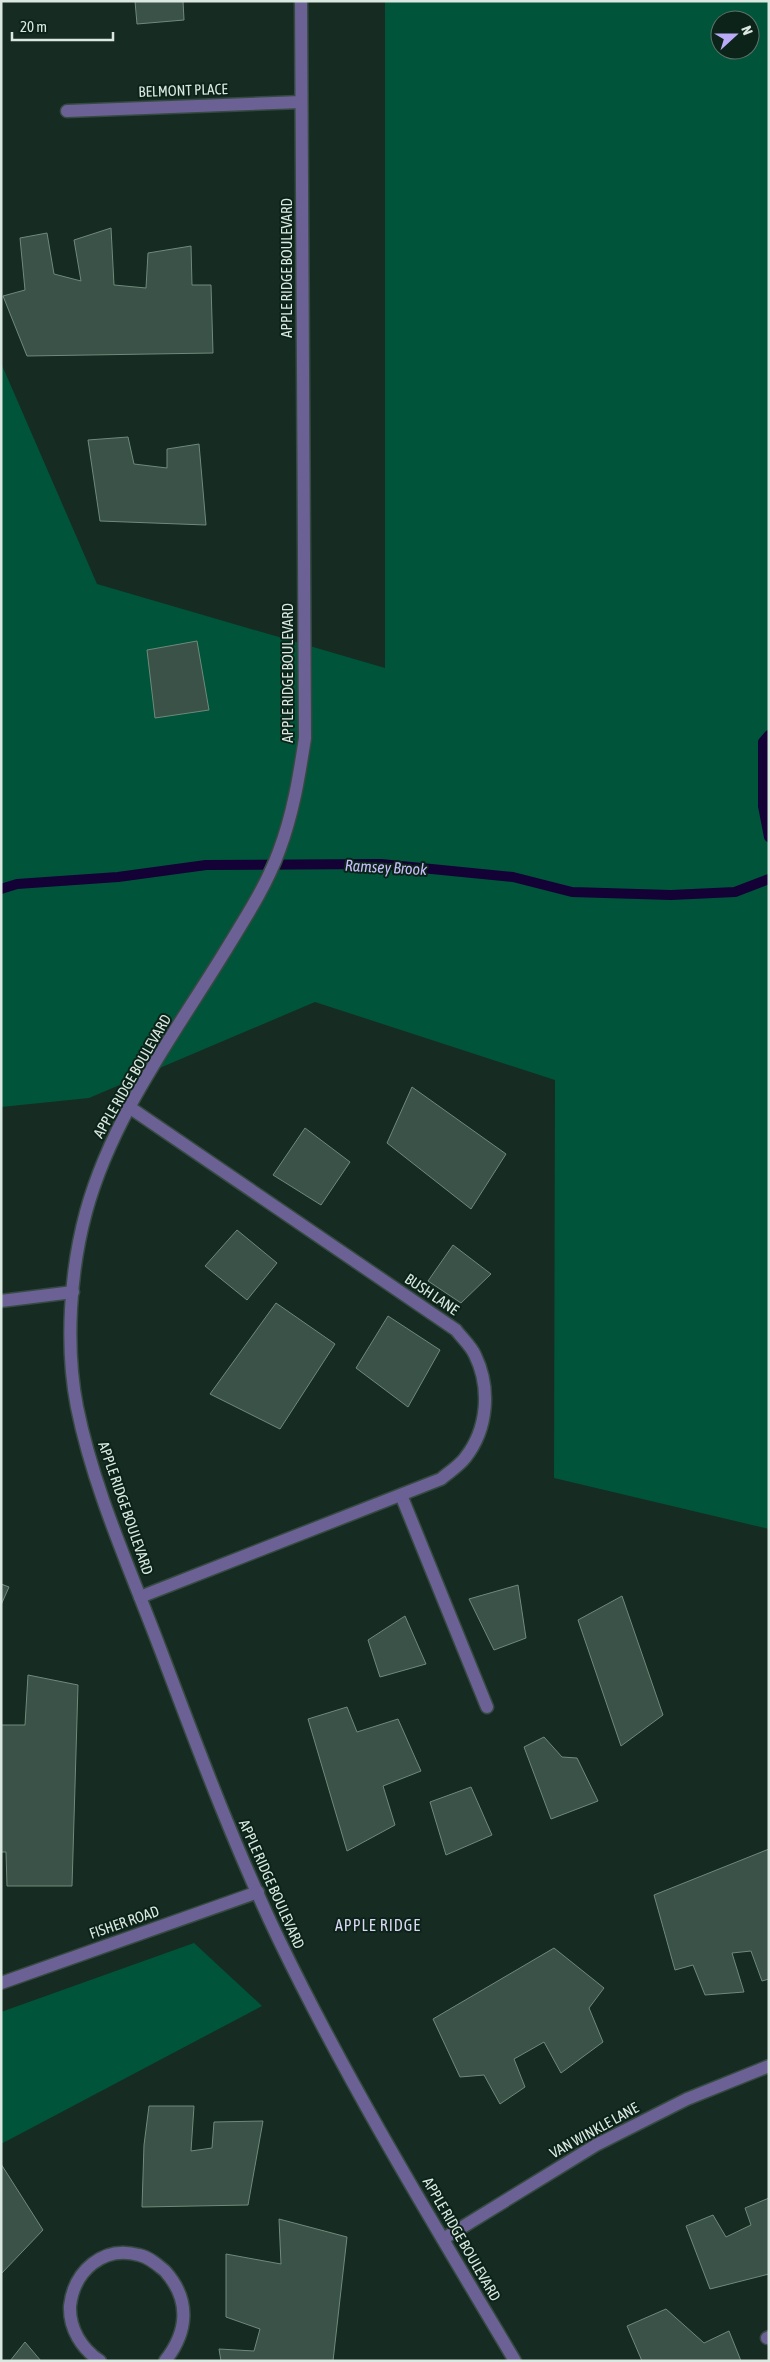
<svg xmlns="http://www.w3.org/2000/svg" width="770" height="2362" viewBox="0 0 770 2362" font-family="'Asap Condensed',sans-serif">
	<rect width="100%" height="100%" fill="#162c22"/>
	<!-- green -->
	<g fill="#00543a" fill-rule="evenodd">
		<path d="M 385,1 L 769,1 L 769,1529 L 554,1478 L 555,1080 L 315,1002 L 89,1098 L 1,1107 L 1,363 L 97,584 L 385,668 ZM 720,20 L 750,20 L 750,50 L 720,50 Z"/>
		<polygon points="194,1943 262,2006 1,2144 1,2012"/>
	</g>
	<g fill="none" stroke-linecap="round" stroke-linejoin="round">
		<!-- stream -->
		<g stroke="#140135" stroke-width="10">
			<polyline points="769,735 763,742 763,806 769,837"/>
			<polyline points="1,889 17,884 118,877 206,865 381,864 513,877 572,892 671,895 735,892 769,879"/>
		</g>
	</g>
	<!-- building -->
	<g fill="#3a5247" stroke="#6f897c">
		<polygon points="135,1 183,1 184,20 137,24"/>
		<polygon points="111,228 114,285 146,288 148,253 191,246 192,285 211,285 213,353 27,356 3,296 25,290 20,238 47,233 54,274 81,281 74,240"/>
		<polygon points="128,437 134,464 167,468 167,449 199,444 206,525 100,521 88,440"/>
		<polygon points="197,641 209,710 155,718 147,650"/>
		<polygon points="412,1087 506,1154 471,1209 387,1143"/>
		<polygon points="305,1128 350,1162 321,1205 273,1175"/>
		<polygon points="237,1230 277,1263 247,1300 205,1266"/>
		<polygon points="453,1245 491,1274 461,1303 428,1281"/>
		<polygon points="276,1303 335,1344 280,1429 210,1394"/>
		<polygon points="388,1316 440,1350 408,1407 356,1368"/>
		<polygon points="1,1584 9,1587 1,1605"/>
		<polygon points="518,1585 526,1638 494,1650 469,1599"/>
		<polygon points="622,1596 663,1715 621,1746 578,1620"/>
		<polygon points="405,1616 426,1664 380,1677 368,1640"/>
		<polygon points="28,1675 78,1685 72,1886 7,1886 6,1852 1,1852 1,1725 25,1725"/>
		<polygon points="347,1707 357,1732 398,1719 421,1771 383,1786 395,1825 347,1851 308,1719"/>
		<polygon points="544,1737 562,1757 577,1758 598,1801 551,1819 524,1747"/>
		<polygon points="471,1787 492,1835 446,1855 430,1802"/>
		<polygon points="769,1849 769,1979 762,1981 751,1951 732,1953 744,1992 705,1995 693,1965 675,1970 654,1895"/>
		<polygon points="554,1948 604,1988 589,2008 603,2042 561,2073 544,2042 514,2059 525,2087 500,2104 484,2075 460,2077 433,2019"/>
		<polygon points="149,2106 194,2106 191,2151 212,2148 214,2122 263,2121 248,2205 142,2207 144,2145"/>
		<polygon points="1,2164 43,2230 1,2274"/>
		<polygon points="769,2198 769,2274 710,2289 686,2226 713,2215 726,2237 751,2225 745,2208"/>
		<polygon points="279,2219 347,2237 333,2361 221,2361 219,2349 254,2351 260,2329 226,2317 226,2254 281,2264"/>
		<polygon points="666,2309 704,2343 729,2331 741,2361 642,2361 627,2326"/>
		<polygon points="25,2342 41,2361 10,2361"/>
	</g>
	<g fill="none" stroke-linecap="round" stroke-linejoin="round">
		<defs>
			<g id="service">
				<polyline points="401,1495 487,1707"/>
				<polyline points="767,2338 769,2337"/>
				<path d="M 100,2361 C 82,2349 69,2329 70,2306 C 74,2271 103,2245 139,2255 C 149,2257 158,2265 165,2271 C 191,2300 188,2332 165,2361"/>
			</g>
			<g id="minor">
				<path d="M 301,1 L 305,738 C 299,777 293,814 279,851 C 266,887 244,920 224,953 C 173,1036 112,1117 86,1212 C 70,1271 65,1346 77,1407 C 94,1491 131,1571 161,1651 C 198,1749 234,1846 279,1940 C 349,2085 433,2223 515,2361"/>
				<polyline points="67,111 301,102"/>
				<path d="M 129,1107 L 456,1330 C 462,1338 471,1346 475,1355 C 491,1388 488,1429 465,1458 C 459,1466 449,1472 441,1479 L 140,1597"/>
				<polyline points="1,1301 73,1292"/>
				<polyline points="1,1983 258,1892"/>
				<polyline points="443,2239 596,2145 687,2099 769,2066"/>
			</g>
		</defs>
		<!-- service casing -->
		<use href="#service" stroke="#354a41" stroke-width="15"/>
		<!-- minor casing -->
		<use href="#minor" stroke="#354a41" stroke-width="15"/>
		<!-- service -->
		<use href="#service" stroke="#6b6194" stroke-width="12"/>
		<!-- minor -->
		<use href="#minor" stroke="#6b6194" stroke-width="12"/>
	</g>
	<g text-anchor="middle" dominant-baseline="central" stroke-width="4" stroke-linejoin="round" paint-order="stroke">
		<!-- street labels -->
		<g font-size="15" fill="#dae8e1" stroke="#0c2319">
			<text transform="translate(183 90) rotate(-2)">BELMONT PLACE</text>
			<text transform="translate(286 268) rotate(-90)">APPLE RIDGE BOULEVARD</text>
			<text transform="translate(287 673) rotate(-90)">APPLE RIDGE BOULEVARD</text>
			<text transform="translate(132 1076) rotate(-60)">APPLE RIDGE BOULEVARD</text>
			<text transform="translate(432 1294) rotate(34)">BUSH LANE</text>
			<text transform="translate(126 1508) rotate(71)">APPLE RIDGE BOULEVARD</text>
			<text transform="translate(272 1884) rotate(66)">APPLE RIDGE BOULEVARD</text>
			<text transform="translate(124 1922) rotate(-19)">FISHER ROAD</text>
			<text transform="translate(594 2130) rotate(-29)">VAN WINKLE LANE</text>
			<text transform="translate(462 2239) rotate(60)">APPLE RIDGE BOULEVARD</text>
		</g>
		<!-- water labels -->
		<g font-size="16" font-style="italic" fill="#c8bdfc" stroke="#0c2319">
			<text transform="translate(386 867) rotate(3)">Ramsey Brook</text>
		</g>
		<!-- neighbourhood labels -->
		<g font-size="16" letter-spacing="1" fill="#dbd7f4" stroke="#0c2319">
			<text x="378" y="1925">APPLE RIDGE</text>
		</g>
	</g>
	<!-- border -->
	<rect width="770" height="2362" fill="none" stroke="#dae8e1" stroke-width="5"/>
	<!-- north arrow -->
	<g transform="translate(735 35) rotate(69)"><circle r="24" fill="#0c2319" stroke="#5e7269"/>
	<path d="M0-4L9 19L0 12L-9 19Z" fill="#b9abf7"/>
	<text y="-8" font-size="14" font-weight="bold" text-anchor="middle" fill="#dae8e1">N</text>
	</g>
	<!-- scale -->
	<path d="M12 32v8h101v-8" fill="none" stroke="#dae8e1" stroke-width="2.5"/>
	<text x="20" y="32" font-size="15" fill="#dae8e1" stroke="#0c2319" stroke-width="4" paint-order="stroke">20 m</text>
</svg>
